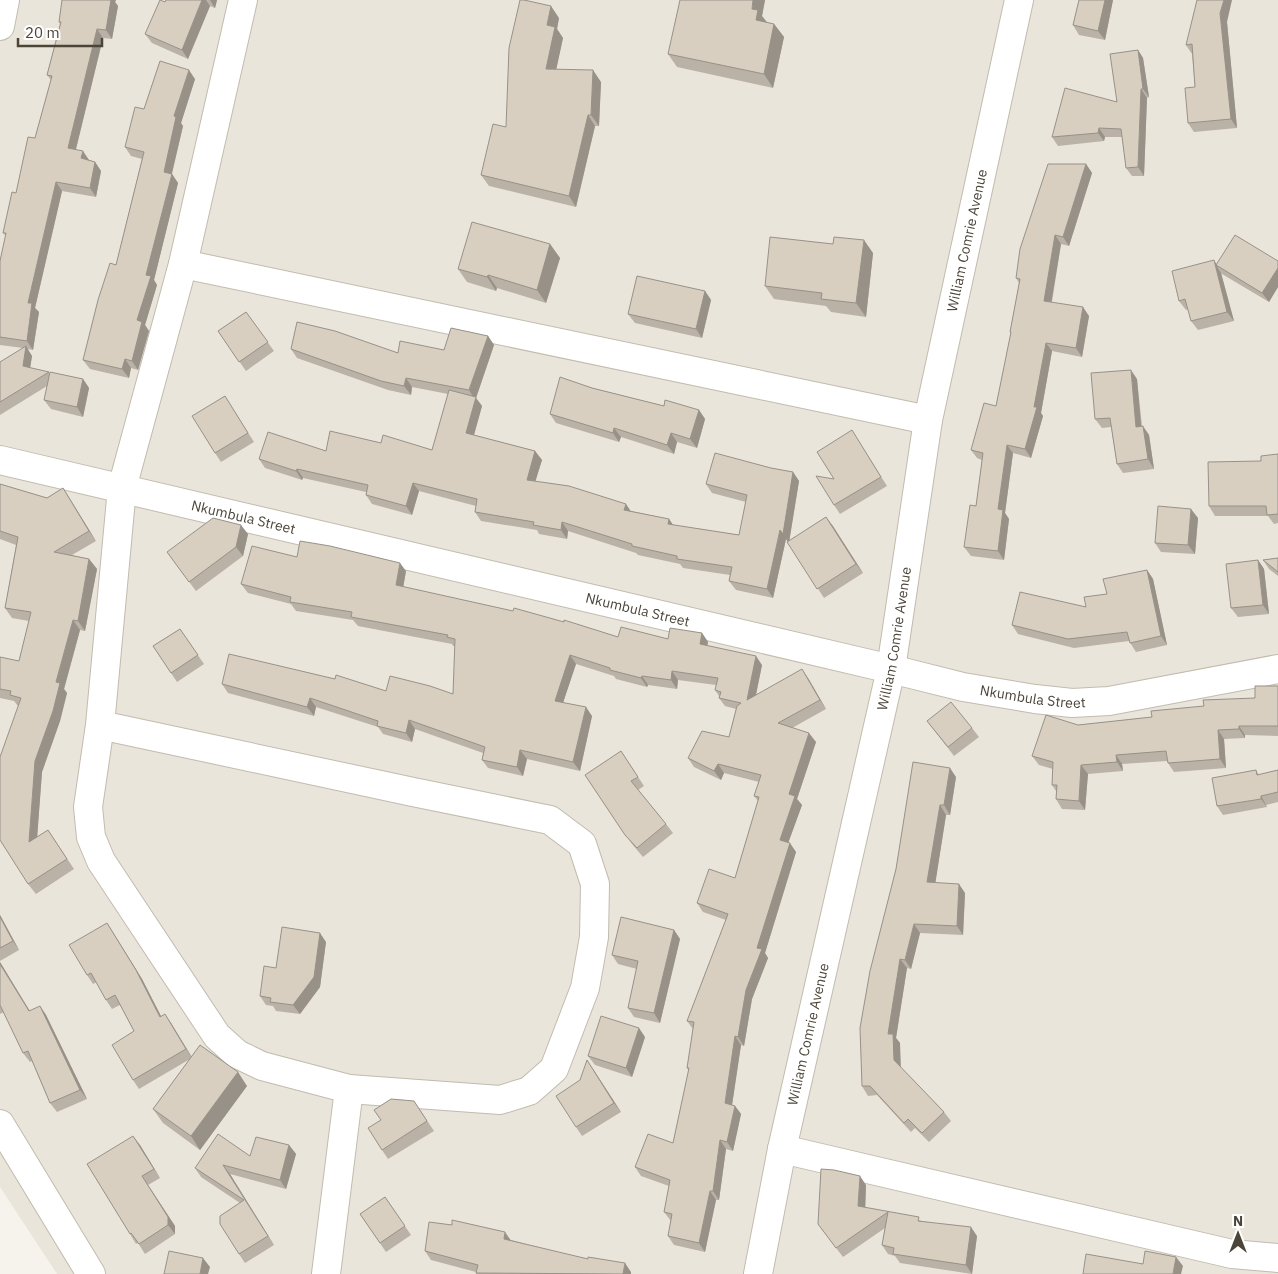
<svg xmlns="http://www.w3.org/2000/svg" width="1278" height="1274" viewBox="0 0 1278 1274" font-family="'IBM Plex Sans',sans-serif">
	<rect width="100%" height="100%" fill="#f6f3ec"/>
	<!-- residential -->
	<polygon fill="#eae5da" points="0,0 1278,0 1278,1274 57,1274 0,1187"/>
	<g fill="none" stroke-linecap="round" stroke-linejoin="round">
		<defs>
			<g id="street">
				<polyline points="0,26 5,0"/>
				<polyline points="183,264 928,420"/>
				<path id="s1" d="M 0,460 L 891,669 L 963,687 L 1035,699 L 1072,703 L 1109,701 L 1278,669"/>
				<polyline points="100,725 413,792 550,820 582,844 595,884 594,937 585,988 554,1069 529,1091 500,1100 349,1089 262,1066 237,1054 217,1036 101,861 91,837 88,807 100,725 122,488 183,264 243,0"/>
				<polyline points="0,1124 91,1274"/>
				<polyline points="782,1149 1232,1254 1278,1258"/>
				<polyline points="326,1274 349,1089"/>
				<path id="s2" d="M 758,1274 L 782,1149 L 891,669 L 928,420 L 1019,0"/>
			</g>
		</defs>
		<!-- street casing -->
		<use href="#street" stroke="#c2bbae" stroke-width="30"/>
		<!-- street -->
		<use href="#street" stroke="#fff" stroke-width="28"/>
	</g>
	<!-- wall -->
	<g fill="#bab2a6">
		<polygon points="62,0 116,0 115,2 118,6 112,39 103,38 76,149 89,160 95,162 101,171 96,197 62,191 35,308 39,312 33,350 27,349 32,356 30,368 49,372 50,373 83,379 89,388 83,417 51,409 44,400 47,386 0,415 0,362 23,348 0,345 0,261 6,236 3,233 35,138 51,80 47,75 60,24 59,22"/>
		<polygon points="166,0 217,0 215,8 210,6 188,59 152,43 145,34"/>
		<polygon points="765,0 762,16 767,22 774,24 784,37 773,88 677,67 668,54"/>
		<polygon points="1079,0 1113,0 1105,40 1079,35 1073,25"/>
		<polygon points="559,18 557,29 563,38 556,69 601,82 599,126 595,126 576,207 489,186 481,175 506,127"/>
		<polygon points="1227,22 1237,128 1194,132 1188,123 1195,87 1192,54 1186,45"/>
		<polygon points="1138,50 1143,58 1149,97 1147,98 1144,176 1132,176 1126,168 1122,137 1105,137 1104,141 1058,146 1052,137 1117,102"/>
		<polygon points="195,79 181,123 183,126 172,174 178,183 154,280 157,285 145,325 149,331 138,370 131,368 129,378 90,369 83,360 116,265 142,159 131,156 125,147 144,109"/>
		<polygon points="1086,164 1092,173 1069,246 1061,244 1052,302 1089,316 1082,357 1052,351 1041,413 1043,416 1031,458 1013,453 1005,513 1009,519 1004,560 971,556 964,547 976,506 982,460 977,458 971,450 996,406 1011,334 1010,332 1019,283 1016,278"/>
		<polygon points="550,244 560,258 546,303 497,288 496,291 467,282 458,269"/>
		<polygon points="873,253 866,317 831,312 826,306 774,299 765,286"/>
		<polygon points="1278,261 1278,287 1269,302 1222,274 1221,273 1234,321 1198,330 1191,321 1188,309 1186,310 1179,301 1216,264"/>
		<polygon points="705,291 711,300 702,338 635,323 628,314"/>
		<polygon points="246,312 274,351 246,371 218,331"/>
		<polygon points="488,336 494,345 476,398 482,406 474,435 535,451 542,460 535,482 631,511 669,519 673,525 739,535 746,502 712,493 706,484 771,468 793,472 799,481 789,541 826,517 863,573 824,598 786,539 773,598 736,590 729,581 730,575 683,568 680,564 638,555 636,553 568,531 567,539 539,534 537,530 481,521 475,512 476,506 419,491 412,515 372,504 366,495 366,492 303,478 302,480 265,468 259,459 326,451 381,443 432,450 448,394 412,387 411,395 388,390 297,358 291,349 398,353 444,350"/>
		<polygon points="1137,379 1142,426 1149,435 1154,469 1123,473 1117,464 1111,427 1102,428 1095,419"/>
		<polygon points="592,388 664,406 699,410 705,419 697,448 677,442 674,454 621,437 619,442 556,423 550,414"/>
		<polygon points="225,396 254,442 221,462 215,453"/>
		<polygon points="858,440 887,486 840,514 834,505 834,479"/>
		<polygon points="1278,454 1278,523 1274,524 1268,516 1215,516 1209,506 1261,461"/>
		<polygon points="0,484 47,498 63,488 70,499 96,541 72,555 89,559 97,569 85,631 80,630 64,689 67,693 60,721 42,772 37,837 48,830 74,869 36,894 28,884 18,706 14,701 0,698 0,657 19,661 29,621 12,618 5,608 16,545 0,539"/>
		<polygon points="1198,518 1195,554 1161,552 1155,543"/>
		<polygon points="248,534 243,556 196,591 167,552"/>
		<polygon points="297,557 406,571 403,587 618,637 668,639 702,633 708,642 707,646 762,665 756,695 808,678 826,709 792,728 816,742 797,799 802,805 788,843 796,852 765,953 768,958 752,999 744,1046 741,1045 732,1105 735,1106 741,1114 733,1151 726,1149 719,1200 716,1200 705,1252 674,1245 668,1236 671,1221 664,1212 669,1186 641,1176 635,1167 673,1143 689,1071 687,1068 693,1029 687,1021 726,920 703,912 697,903 735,878 758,801 754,796 759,782 724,773 721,780 694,767 688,758 729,737 736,709 725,706 719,698 719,696 715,690 716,685 678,680 677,689 648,685 647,687 616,679 614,676 576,664 563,702 592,716 580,771 527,759 523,776 488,768 482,760 483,753 415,729 412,742 383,734 378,727 316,707 314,716 228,693 222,684 453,694 455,646 453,646 452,644 358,626 353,620 296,611 291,604 248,593 241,584"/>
		<polygon points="1278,558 1278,576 1269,569 1263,560"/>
		<polygon points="1258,560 1264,569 1269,614 1238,617 1231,608"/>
		<polygon points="1147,570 1153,579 1167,645 1136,652 1129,641 1074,648 1018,634 1012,625 1086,607"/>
		<polygon points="180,629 204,664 177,682 153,646"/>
		<polygon points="1278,686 1278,736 1245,735 1245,738 1224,739 1226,768 1174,772 1168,763 1167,761 1122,764 1123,771 1088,774 1085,810 1062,809 1056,799 1056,791 1052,785 1053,769 1039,765 1032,756 1078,725 1152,717 1204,706 1255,698"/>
		<polygon points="927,721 972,728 979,737 954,756"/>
		<polygon points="621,751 644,786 638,790 666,824 673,833 643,857 632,844 585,775"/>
		<polygon points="1256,770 1259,775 1278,770 1278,802 1266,805 1267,807 1223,815 1217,806"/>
		<polygon points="956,777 950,815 946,815 935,883 965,893 963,935 920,933 911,969 907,968 896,1038 900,1043 900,1067 944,1112 951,1121 929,1142 915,1128 911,1132 877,1095 868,1096 862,1086 896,869"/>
		<polygon points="0,915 19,950 0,961"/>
		<polygon points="107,923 142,979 161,1016 171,1023 192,1057 247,1086 200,1150 163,1123 153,1109 190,1059 139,1089 133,1080 134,1031 120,1005 112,1009 106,1000 97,982 93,984 87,975"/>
		<polygon points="674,930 680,939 660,1023 634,1017 628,1008 637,969 618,964 612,955"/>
		<polygon points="326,942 320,987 300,1014 276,1011 273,1006 266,1005 260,996 276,968"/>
		<polygon points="0,962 30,1011 40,1006 46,1015 87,1099 57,1112 50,1103 32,1061 30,1062 23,1053 4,1012 0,1014"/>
		<polygon points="645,1037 632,1077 595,1065 588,1056"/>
		<polygon points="593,1069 621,1112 582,1136 576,1127 580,1080"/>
		<polygon points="414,1101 434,1131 388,1159 382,1150"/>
		<polygon points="140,1145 160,1178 148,1185 175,1226 175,1234 145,1254 138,1243 136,1244 130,1234"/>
		<polygon points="289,1145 296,1154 286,1189 230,1174 274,1245 245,1263 239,1254 240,1203 201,1177 195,1168 250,1156"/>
		<polygon points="866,1185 865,1208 922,1221 977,1236 972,1274 900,1263 895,1256 888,1254 882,1245 885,1228 843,1257 818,1224"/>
		<polygon points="385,1197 411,1235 386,1252 360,1214"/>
		<polygon points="511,1240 631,1272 631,1274 476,1274 476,1272 431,1260 425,1251"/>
	</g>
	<!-- shaded-wall -->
	<g fill="#979187">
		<polygon points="111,0 116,0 115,2 118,6 112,39 106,30"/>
		<polygon points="202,0 206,0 210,6 188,59 182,50"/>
		<polygon points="210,0 217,0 215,8"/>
		<polygon points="753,0 765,0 762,16 768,24 756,20 752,9"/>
		<polygon points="1105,0 1113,0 1105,40 1098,31"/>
		<polygon points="1224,0 1232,0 1227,22 1237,128 1231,119 1220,13"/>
		<polygon points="551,6 559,18 557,29 563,38 554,80 546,69 547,25"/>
		<polygon points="774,24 784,37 773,88 764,74"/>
		<polygon points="97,29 103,38 74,157 68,148"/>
		<polygon points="1138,50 1143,58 1149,97 1143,89"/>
		<polygon points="189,70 195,79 181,123 183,126 170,181 164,172 174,116"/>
		<polygon points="593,70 601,82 599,126 591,115"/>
		<polygon points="1141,89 1147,98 1144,176 1138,167"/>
		<polygon points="588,115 595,126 576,207 569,196"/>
		<polygon points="1099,128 1105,137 1104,141 1098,133"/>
		<polygon points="83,151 89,160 88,167 81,158"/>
		<polygon points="95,162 101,171 96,197 90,188"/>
		<polygon points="1086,164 1092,173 1069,246 1063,237"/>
		<polygon points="172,174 178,183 154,280 157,285 145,325 149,331 138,370 132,361 137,320 146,275"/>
		<polygon points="56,182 62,191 35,308 39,312 33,350 27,341 28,303"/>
		<polygon points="1055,235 1061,244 1050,310 1044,301"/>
		<polygon points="864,240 873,253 866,317 856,303"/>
		<polygon points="550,244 560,258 546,303 537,290"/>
		<polygon points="1214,260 1218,267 1216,265 1221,273 1234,321 1227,312"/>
		<polygon points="1278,268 1278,287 1269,302 1262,293"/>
		<polygon points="488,275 497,288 496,291 487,277"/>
		<polygon points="705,291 711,300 702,338 696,329"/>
		<polygon points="1083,307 1089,316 1082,357 1076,348"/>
		<polygon points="488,336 494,345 476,398 482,406 472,442 466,433 475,400 469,390"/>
		<polygon points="1046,343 1052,351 1041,413 1043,416 1031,458 1025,449"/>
		<polygon points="26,346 32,356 29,375 23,366"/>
		<polygon points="125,359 131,368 129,378 122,369"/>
		<polygon points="1131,370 1137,379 1142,436 1136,427"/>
		<polygon points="406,378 412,387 411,395 404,386"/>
		<polygon points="83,379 89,388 83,417 77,407"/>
		<polygon points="699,410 705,419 697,448 690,439"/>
		<polygon points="1143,426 1149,435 1154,469 1148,459"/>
		<polygon points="614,428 621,437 619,442 613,433"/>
		<polygon points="671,433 677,442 674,454 667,445"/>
		<polygon points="1007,445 1013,453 1005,513 1009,519 1004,560 998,551 998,509"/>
		<polygon points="535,451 542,460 533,489 527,480"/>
		<polygon points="297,469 303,478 302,480 296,471"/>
		<polygon points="793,472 799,481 789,543 786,539 773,598 767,589"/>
		<polygon points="413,483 419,491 412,515 406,506"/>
		<polygon points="63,488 70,499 96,541 89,531"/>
		<polygon points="626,504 632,513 624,510"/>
		<polygon points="1191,509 1198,518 1195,554 1188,545"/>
		<polygon points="826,517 833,526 863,573 856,564"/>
		<polygon points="669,519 675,528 668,524"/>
		<polygon points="562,522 568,531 567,539 561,530"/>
		<polygon points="241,525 248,534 243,556 236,547"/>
		<polygon points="89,559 97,569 85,631 78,621"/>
		<polygon points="1258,560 1264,569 1269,614 1263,605"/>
		<polygon points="400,563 406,571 402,594 396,585"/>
		<polygon points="1147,570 1153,579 1167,645 1161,636"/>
		<polygon points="73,620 80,630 64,689 67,693 60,721 42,772 36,853 29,842 35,761"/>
		<polygon points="702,633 708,642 706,653 700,644"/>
		<polygon points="570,655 576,664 561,709 555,701"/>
		<polygon points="756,656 762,665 753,709 747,700"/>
		<polygon points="802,669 808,678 826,709 820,700"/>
		<polygon points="672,671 678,680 677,689 671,680"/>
		<polygon points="642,676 648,685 647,687 641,678"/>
		<polygon points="310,698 316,707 314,716 307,707"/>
		<polygon points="586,707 592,716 580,771 573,762"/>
		<polygon points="409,720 415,729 412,742 406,733"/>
		<polygon points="1239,726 1245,735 1245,738 1239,729"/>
		<polygon points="1218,730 1224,739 1226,768 1220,759"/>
		<polygon points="809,733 816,742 797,799 802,805 786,849 780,840 789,794"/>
		<polygon points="520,750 527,759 523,776 517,767"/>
		<polygon points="1116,755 1122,764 1123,771 1117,762"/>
		<polygon points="718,764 724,773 721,780 714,771"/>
		<polygon points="1081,765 1088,774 1085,810 1079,801"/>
		<polygon points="950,768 956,777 950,815 944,805"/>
		<polygon points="1261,796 1266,805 1267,807 1261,799"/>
		<polygon points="940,805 946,815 934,892 927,882"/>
		<polygon points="790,843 796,852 765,953 768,958 752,999 744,1046 738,1037 746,990 757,948"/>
		<polygon points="959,884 965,893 963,935 957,926"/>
		<polygon points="0,915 19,950 13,941 0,917"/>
		<polygon points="107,923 142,979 166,1026 160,1017"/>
		<polygon points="914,924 920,933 911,969 905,960"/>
		<polygon points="674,930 680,939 660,1023 654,1013"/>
		<polygon points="320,933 326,942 320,987 300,1014 293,1005"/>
		<polygon points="900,959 907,968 896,1038 900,1043 901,1070 894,1060 888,1034"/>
		<polygon points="0,962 35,1020 29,1011 0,964"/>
		<polygon points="40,1006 46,1015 87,1099 80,1090"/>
		<polygon points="165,1014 171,1023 192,1058 186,1049"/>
		<polygon points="639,1028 645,1037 632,1077 626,1068"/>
		<polygon points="735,1036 741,1045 731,1112 725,1103"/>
		<polygon points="587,1060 593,1069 621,1112 614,1103"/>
		<polygon points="238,1072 247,1086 200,1150 191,1136"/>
		<polygon points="735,1106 741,1114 733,1151 727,1142"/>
		<polygon points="133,1136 140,1145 160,1178 154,1169"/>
		<polygon points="720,1140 726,1149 719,1200 713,1191"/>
		<polygon points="289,1145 296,1154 286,1189 280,1180"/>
		<polygon points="223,1165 230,1174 274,1245 268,1236"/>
		<polygon points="860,1176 866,1185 865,1216 858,1206"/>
		<polygon points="148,1185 175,1226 175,1234 168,1225"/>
		<polygon points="710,1191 716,1200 705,1252 699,1243"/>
		<polygon points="971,1227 977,1236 972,1274 966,1265"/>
		<polygon points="505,1232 512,1242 504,1239"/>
		<polygon points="1176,1257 1183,1266 1181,1274 1173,1274"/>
		<polygon points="203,1258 210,1267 208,1274 200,1274"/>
		<polygon points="625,1263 631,1272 631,1274 623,1274"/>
	</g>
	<!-- building -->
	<g fill="#d8cfc1" stroke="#979187">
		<polygon points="62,0 111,0 106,30 97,29 68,148 83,151 81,158 95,162 90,188 56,182 28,303 32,303 27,341 0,337 0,261 6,233 3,233 12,192 16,193 28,137 35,138 52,76 47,75 61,22 59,22"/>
		<polygon points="160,0 165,2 166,0 202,0 182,50 145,34"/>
		<polygon points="520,0 524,0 551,6 547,25 555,27 546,69 593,70 591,115 588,115 569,196 481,175 493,124 506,127 509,48"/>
		<polygon points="680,0 753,0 752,9 758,10 756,20 774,24 764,74 668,54"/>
		<polygon points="1079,0 1105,0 1098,31 1073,25"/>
		<polygon points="1197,0 1224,0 1220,13 1231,119 1188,123 1185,88 1195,87 1192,44 1186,45"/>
		<polygon points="1138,50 1143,89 1141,89 1138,167 1126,168 1121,129 1099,128 1098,133 1052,137 1065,88 1117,102 1110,54"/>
		<polygon points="160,61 189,70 174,116 176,117 164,172 172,174 146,275 151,276 137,320 142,322 132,361 125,359 122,369 83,360 98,300 110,263 116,265 144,152 125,147 135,107 144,109"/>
		<polygon points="1048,164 1086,164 1063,237 1055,235 1044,301 1083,307 1076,348 1046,343 1034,407 1037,407 1025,449 1007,445 998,509 1003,510 998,551 964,547 970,505 976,506 983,453 971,450 984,403 996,406 1011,332 1010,332 1020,279 1016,278 1020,249"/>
		<polygon points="472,222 550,244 537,290 488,275 487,277 458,269"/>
		<polygon points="1235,235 1278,261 1278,268 1262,293 1216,265"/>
		<polygon points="770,237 833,244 834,237 864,240 856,303 821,299 822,293 765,286"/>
		<polygon points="1214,260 1227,312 1191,321 1185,299 1179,301 1172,271"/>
		<polygon points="637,276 705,291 696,329 628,314"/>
		<polygon points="246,312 268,342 239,362 218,331"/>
		<polygon points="297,322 335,331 398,353 400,341 444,350 451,328 488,336 469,390 406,378 404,386 381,381 291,349"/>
		<polygon points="26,346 23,366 49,372 0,402 0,362"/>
		<polygon points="1131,370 1136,427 1143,426 1148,459 1117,464 1110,418 1095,419 1091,373"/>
		<polygon points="50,372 83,379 77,407 44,400"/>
		<polygon points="560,377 592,388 664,406 665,400 699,410 690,439 671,433 667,445 614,428 613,433 550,414"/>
		<polygon points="449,390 476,397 466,433 535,451 527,480 569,486 626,504 624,510 669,519 668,524 739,535 747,495 706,484 715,453 771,468 793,472 783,534 780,530 767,589 729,581 732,567 677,559 677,556 632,546 632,544 562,522 561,530 533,525 534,522 475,512 477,499 413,483 406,506 366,495 368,485 297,469 296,471 259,459 268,432 326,451 330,431 381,443 383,435 432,450"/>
		<polygon points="225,396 248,433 215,453 192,416"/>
		<polygon points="852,430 881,477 834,505 816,476 834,479 817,452"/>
		<polygon points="1278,454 1278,514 1267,515 1266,506 1209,506 1208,462 1261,461 1261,456"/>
		<polygon points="0,484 47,498 63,488 89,531 54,552 89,559 78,621 73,620 56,682 60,683 53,711 35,761 29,842 48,830 67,859 28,884 0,840 0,757 21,698 10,695 11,691 0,689 0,657 19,661 31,612 5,608 18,537 0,531"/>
		<polygon points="1158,506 1191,509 1188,545 1155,543"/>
		<polygon points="826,517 856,564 817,589 787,542"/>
		<polygon points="213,518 241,525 236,547 189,582 167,552"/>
		<polygon points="300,541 330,546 400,563 396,585 513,611 514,608 564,622 564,620 618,637 621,627 668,639 670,628 702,633 700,644 756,656 747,700 802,669 820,700 778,723 809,733 789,794 795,796 780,840 790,843 757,948 762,949 746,990 738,1037 735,1036 725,1103 735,1106 727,1142 720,1140 713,1191 710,1191 699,1243 668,1236 672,1214 664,1212 670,1180 635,1167 648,1134 673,1143 689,1068 687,1068 694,1022 687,1021 728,914 697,903 709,869 735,878 759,797 754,796 761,775 718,764 714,771 688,758 702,731 729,737 737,706 741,703 719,698 721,692 715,690 718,678 672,671 671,680 642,676 641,678 610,670 610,668 570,655 555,701 586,707 573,762 520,750 517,767 482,760 485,747 409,720 406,733 377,726 378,721 310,698 307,707 222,684 229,654 335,679 336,675 386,691 390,676 430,686 453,694 455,639 447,637 448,635 351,617 352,612 290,602 291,597 241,584 252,546 297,557"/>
		<polygon points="1278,558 1278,572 1263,560"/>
		<polygon points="1258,560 1263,605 1231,608 1226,564"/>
		<polygon points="1147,570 1161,636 1130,643 1127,632 1068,639 1012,625 1020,592 1086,607 1084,597 1107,594 1103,579"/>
		<polygon points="180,629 198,655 171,673 153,646"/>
		<polygon points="1255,686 1278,686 1278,726 1239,726 1239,729 1218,730 1220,759 1168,763 1166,751 1116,755 1117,762 1081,765 1079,801 1056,799 1057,785 1052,785 1053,762 1032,756 1046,715 1078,725 1152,717 1151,711 1204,706 1203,700 1255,698"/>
		<polygon points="951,702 972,728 948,747 927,721"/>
		<polygon points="621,751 638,777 631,781 666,824 637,848 625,835 585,775"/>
		<polygon points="913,762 950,768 944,805 940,805 927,882 959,884 957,926 914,924 905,960 900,959 888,1034 893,1034 894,1060 944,1112 922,1133 908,1119 904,1123 870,1086 862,1086 860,1028 870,971 896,869"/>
		<polygon points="1256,770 1257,775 1278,770 1278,792 1261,796 1261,799 1217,806 1212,778"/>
		<polygon points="0,917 13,941 0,948"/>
		<polygon points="621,917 674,930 654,1013 628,1008 638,961 612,955"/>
		<polygon points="107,923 136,970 160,1017 165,1014 186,1049 133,1080 112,1045 134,1031 115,995 106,1000 91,973 87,975 69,945"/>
		<polygon points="282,927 320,933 314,977 293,1005 270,1002 271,998 260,996 264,966 276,968"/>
		<polygon points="0,964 29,1011 40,1006 80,1090 50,1103 28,1051 23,1053 0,1005"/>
		<polygon points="601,1016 639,1028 626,1068 588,1056"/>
		<polygon points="200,1045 238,1072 191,1136 153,1109"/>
		<polygon points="587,1060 614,1103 576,1127 556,1096 580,1080"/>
		<polygon points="391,1099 414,1101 427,1121 382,1150 368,1128 381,1120 374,1110"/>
		<polygon points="218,1134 250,1156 256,1137 289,1145 280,1180 223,1165 268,1236 239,1254 220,1224 220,1216 244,1200 195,1168"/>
		<polygon points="133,1136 154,1169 142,1176 168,1217 168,1225 139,1244 131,1233 130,1234 87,1164"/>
		<polygon points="821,1169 834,1170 860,1176 858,1206 919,1217 918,1221 971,1227 966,1265 893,1254 894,1248 882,1245 888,1212 836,1248 818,1224"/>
		<polygon points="385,1197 405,1226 380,1243 360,1214"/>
		<polygon points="452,1220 505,1232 504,1239 588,1259 588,1257 625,1263 623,1274 476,1273 478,1265 425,1251 429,1222 452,1225"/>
		<polygon points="169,1251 203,1258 200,1274 164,1274"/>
		<polygon points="1145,1251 1176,1257 1173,1274 1083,1274 1086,1254 1143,1264"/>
	</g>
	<g text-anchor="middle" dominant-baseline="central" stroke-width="5" stroke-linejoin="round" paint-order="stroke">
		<!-- street labels -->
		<g font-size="14" fill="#4b4439" stroke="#fff">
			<text stroke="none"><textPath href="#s2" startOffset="1055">William Comrie Avenue</textPath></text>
			<text stroke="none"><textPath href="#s1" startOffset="250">Nkumbula Street</textPath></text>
			<text stroke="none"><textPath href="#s1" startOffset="655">Nkumbula Street</textPath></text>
			<text stroke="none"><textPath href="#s2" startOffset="650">William Comrie Avenue</textPath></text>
			<text stroke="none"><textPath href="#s1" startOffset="1060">Nkumbula Street</textPath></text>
			<text stroke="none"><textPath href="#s2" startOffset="245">William Comrie Avenue</textPath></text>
		</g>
	</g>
	<!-- north arrow -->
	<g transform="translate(1238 1234)" stroke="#ffffff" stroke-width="4" paint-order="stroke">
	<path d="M0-4L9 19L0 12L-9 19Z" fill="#4b4439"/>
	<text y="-8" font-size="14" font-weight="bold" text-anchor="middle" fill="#4b4439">N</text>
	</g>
	<!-- scale -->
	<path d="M18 38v8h84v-8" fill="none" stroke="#4b4439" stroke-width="2.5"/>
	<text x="25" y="38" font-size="15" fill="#4b4439" stroke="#ffffff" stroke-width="4" paint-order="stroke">20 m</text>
</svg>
